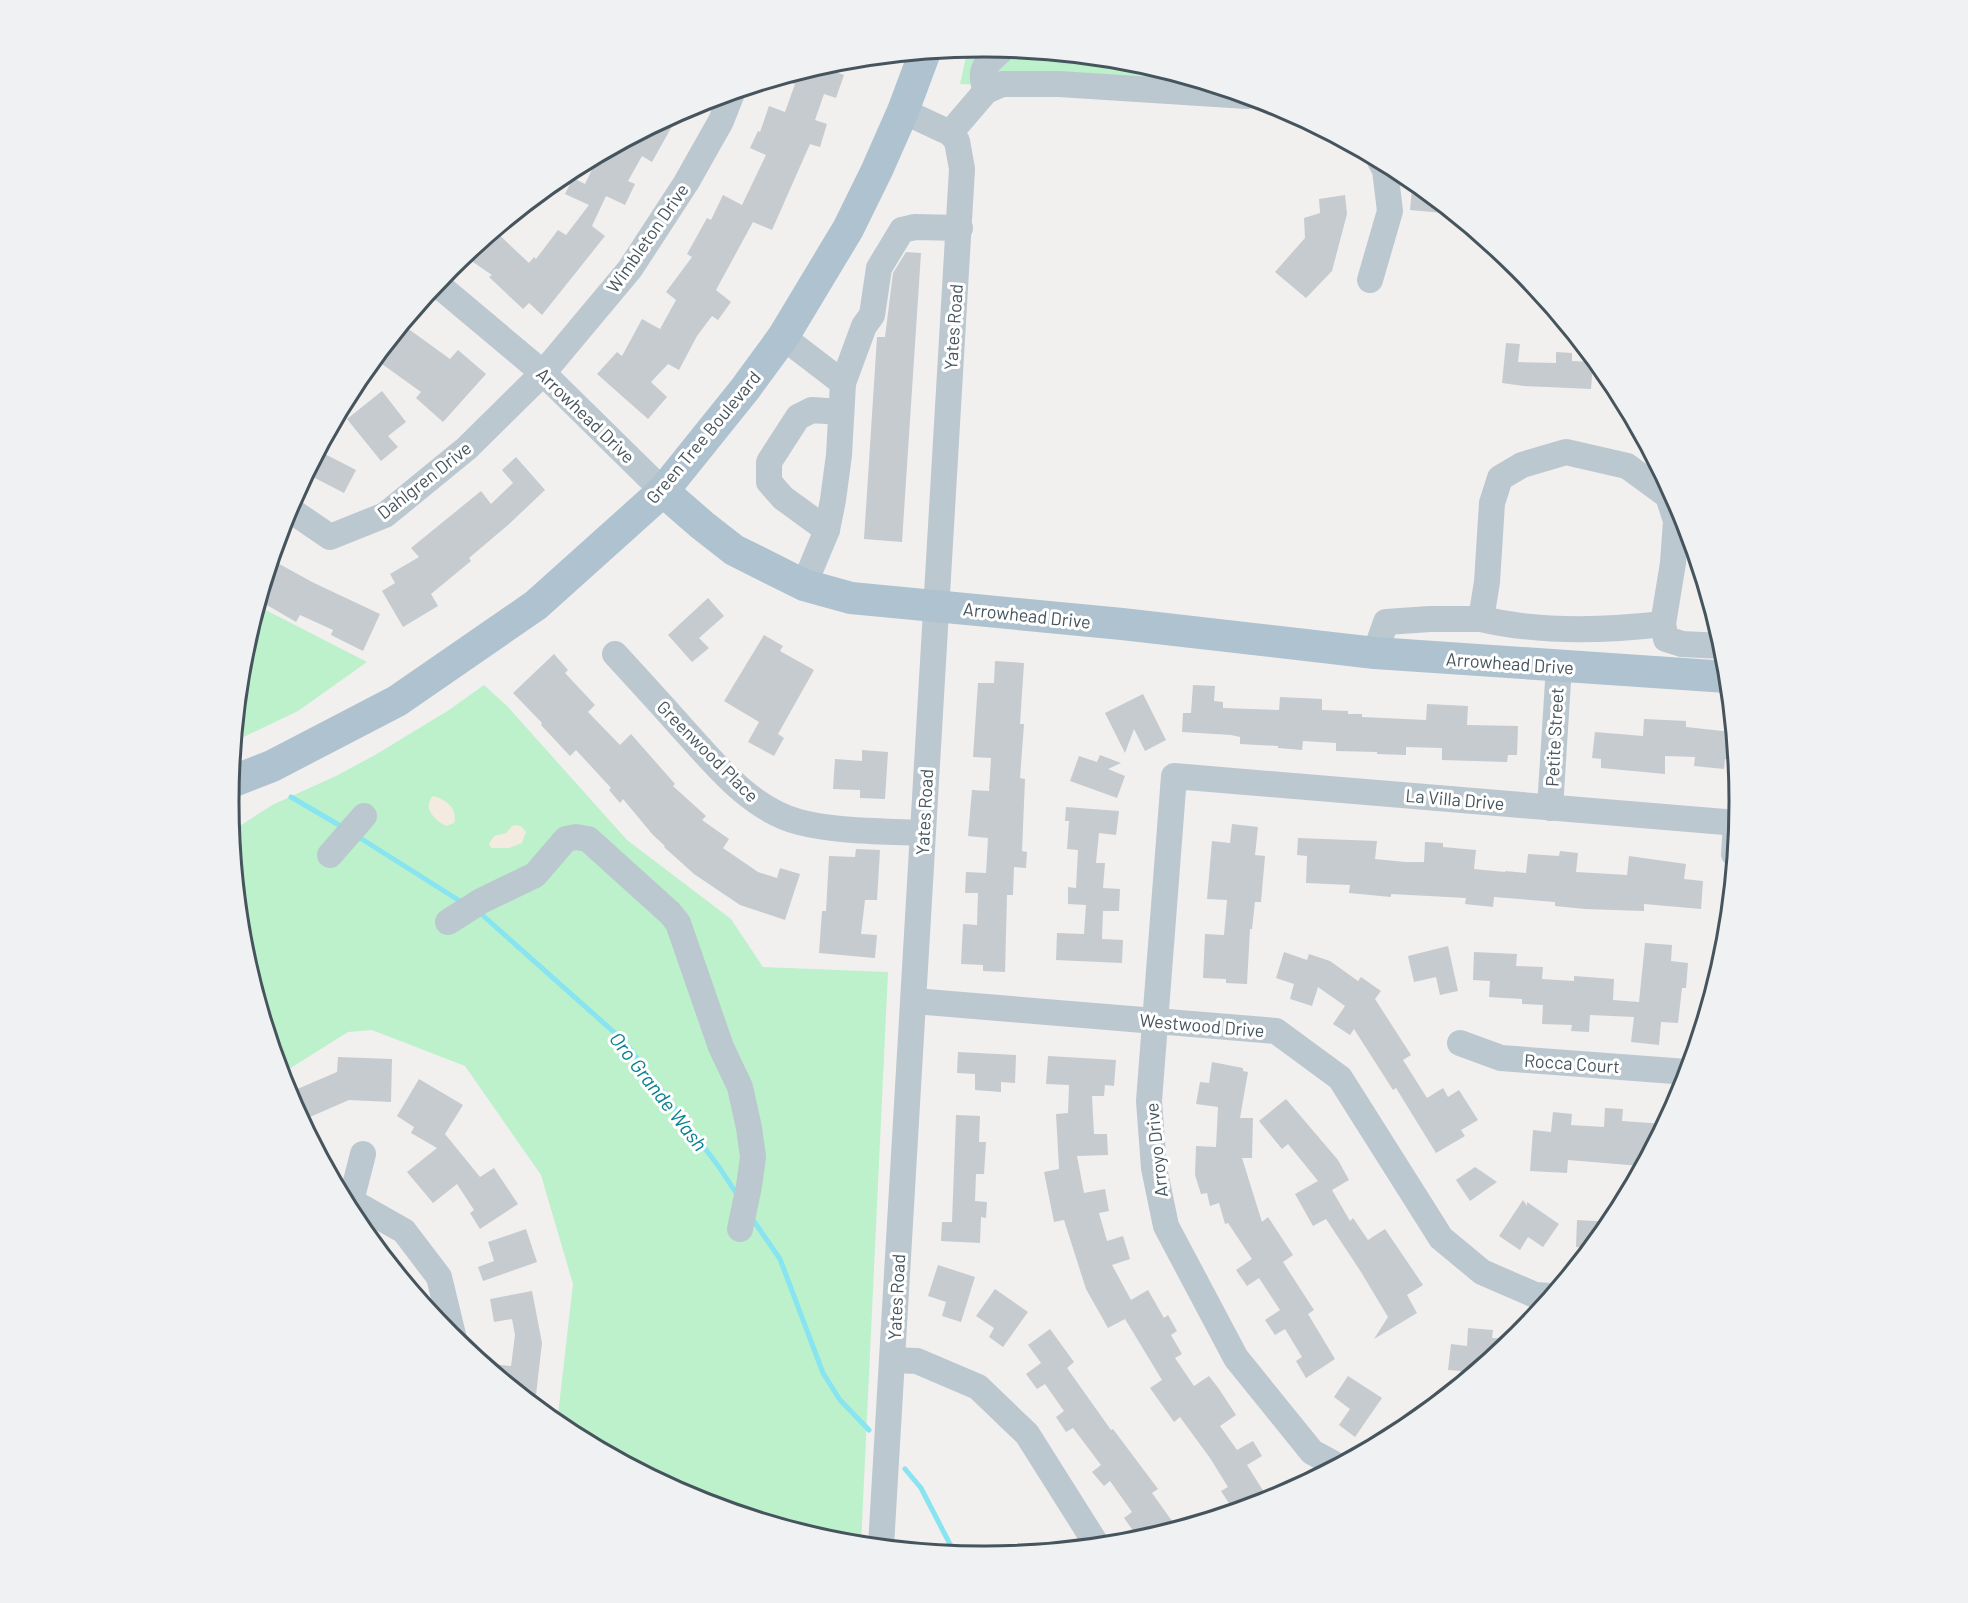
<svg xmlns="http://www.w3.org/2000/svg" width="1968" height="1603" viewBox="0 0 1968 1603" font-family="Barlow,sans-serif">
	<rect width="100%" height="100%" fill="#f2efef"/>
	<!-- green -->
	<g fill="#bcf1cb">
		<polygon points="984,47 1132,61 1258,99 960,84 968,48"/>
		<polygon points="258,606 367,662 298,711 235,741 244,654"/>
		<polygon points="484,685 507,706 627,840 731,919 763,967 888,972 861,1544 836,1542 695,1499 564,1429 557,1423 573,1284 541,1175 465,1066 372,1030 348,1032 281,1074 243,948 232,831 272,805 336,776 375,755 449,710"/>
	</g>
	<!-- sand -->
	<g fill="#f3ebdf">
		<path d="M 433,796 C 446,799 458,809 454,823 L 446,826 C 434,820 422,807 433,796 Z"/>
		<polygon points="517,825 522,827 526,832 522,843 509,848 491,848 489,844 494,836 506,833 512,826"/>
	</g>
	<g fill="none" stroke-linecap="round" stroke-linejoin="round">
		<!-- stream -->
		<g stroke="#87e4f0" stroke-width="5">
			<polyline points="291,797 344,828"/>
			<polyline points="357,836 463,903"/>
			<polyline points="479,912 625,1042 719,1167 738,1196"/>
			<polyline points="751,1217 780,1259 823,1373 840,1400 869,1430"/>
			<polyline points="905,1469 921,1488 955,1554"/>
		</g>
	</g>
	<!-- building -->
	<g fill="#c6cbcf">
		<polygon points="836,61 832,71 844,75 836,98 824,94 815,120 827,124 820,147 810,144 772,230 753,222 716,290 731,302 718,320 712,316 697,336 679,370 668,364 651,382 667,397 648,419 597,374 617,352 622,356 642,319 660,329 676,300 666,292 692,257 687,254 707,218 711,220 723,195 742,205 766,155 750,148 758,131 760,132 769,106 785,112 795,84 778,79"/>
		<polygon points="680,112 652,162 642,156 628,181 635,184 625,205 606,196 592,226 605,236 542,315 529,303 523,309 489,277 492,275 464,256 495,231 529,263 534,257 536,259 558,230 566,235 589,205 565,194 573,178 585,184 599,155"/>
		<polygon points="1412,189 1424,190 1453,214 1410,210"/>
		<polygon points="1345,195 1347,214 1332,271 1306,298 1275,272 1305,238 1304,218 1320,213 1319,199"/>
		<polygon points="906,252 921,253 902,542 864,539 877,337 885,337 893,273"/>
		<polygon points="403,325 450,359 458,350 486,374 443,422 416,398 421,392 375,359"/>
		<polygon points="1506,343 1520,344 1518,362 1556,363 1556,352 1572,353 1572,361 1593,362 1591,389 1524,386 1502,383"/>
		<polygon points="382,391 406,422 388,436 398,447 381,461 347,419"/>
		<polygon points="319,451 356,470 344,493 307,474"/>
		<polygon points="516,457 545,490 508,525 469,558 471,561 431,594 438,606 403,627 382,591 395,583 390,574 419,557 411,548 481,491 491,504 513,483 502,470"/>
		<polygon points="272,560 314,583 380,614 363,651 331,635 333,630 300,615 296,622 260,601"/>
		<polygon points="708,598 724,616 699,638 709,648 692,662 668,635"/>
		<polygon points="764,635 783,646 780,651 814,670 778,734 784,738 774,756 748,742 759,722 724,701"/>
		<polygon points="554,654 568,670 565,673 595,705 588,712 620,745 631,734 675,784 673,786 706,816 702,820 729,839 723,848 758,872 777,878 780,868 800,874 785,920 740,905 694,874 664,847 665,846 653,835 623,799 620,803 609,790 611,788 576,750 570,756 541,725 542,723 513,693"/>
		<polygon points="995,661 1024,663 1020,724 1024,724 1020,778 1025,779 1022,851 1027,852 1026,868 1014,867 1013,895 1007,895 1005,972 983,971 983,965 961,964 963,924 977,925 978,893 965,893 966,872 986,873 988,838 968,836 972,790 989,791 991,758 973,757 978,683 994,683"/>
		<polygon points="1193,685 1215,686 1214,701 1223,702 1223,708 1279,710 1280,697 1322,699 1322,710 1348,711 1348,714 1362,714 1362,717 1426,720 1427,704 1468,706 1467,725 1518,726 1517,755 1508,755 1507,762 1442,760 1442,748 1406,747 1406,755 1377,754 1377,752 1336,751 1336,743 1303,741 1302,750 1278,748 1278,746 1240,744 1240,737 1231,735 1182,732 1183,713 1191,713"/>
		<polygon points="1143,694 1166,740 1145,751 1134,729 1125,753 1105,713"/>
		<polygon points="1644,719 1686,721 1686,727 1732,732 1735,760 1725,759 1724,769 1694,766 1695,757 1665,756 1665,774 1601,768 1601,759 1592,758 1595,732 1643,736"/>
		<polygon points="862,750 888,752 885,799 860,798 860,790 833,789 835,759 862,761"/>
		<polygon points="1100,755 1121,763 1108,769 1125,776 1117,798 1070,781 1079,756 1097,762"/>
		<polygon points="1066,807 1119,811 1116,835 1099,833 1096,863 1105,863 1103,888 1120,889 1119,911 1103,911 1102,939 1123,940 1122,963 1056,960 1057,933 1084,934 1086,905 1068,904 1068,887 1076,888 1078,850 1067,849 1069,821 1065,821"/>
		<polygon points="1232,824 1258,827 1255,855 1265,856 1261,902 1255,902 1252,929 1250,929 1247,984 1226,983 1226,979 1203,978 1205,934 1224,935 1227,900 1207,899 1212,841 1230,843"/>
		<polygon points="1298,838 1377,841 1375,859 1405,862 1424,862 1425,842 1443,843 1443,847 1476,850 1474,869 1505,872 1505,871 1526,873 1528,854 1559,856 1560,851 1578,853 1576,872 1627,875 1629,856 1686,864 1684,879 1703,881 1701,909 1644,904 1644,911 1585,909 1555,906 1555,902 1494,897 1493,907 1465,904 1466,898 1391,894 1391,897 1349,893 1350,885 1306,883 1307,856 1297,855"/>
		<polygon points="856,849 880,850 877,900 865,900 861,934 877,935 875,958 819,953 822,911 826,911 829,856 855,857"/>
		<polygon points="1645,943 1672,945 1671,961 1688,963 1686,988 1682,988 1678,1023 1661,1022 1659,1045 1631,1042 1634,1017 1590,1015 1589,1032 1571,1031 1572,1025 1542,1024 1543,1005 1522,1004 1522,999 1489,997 1490,981 1473,980 1474,952 1517,954 1516,966 1543,967 1542,979 1574,981 1574,976 1614,979 1613,1000 1639,1002"/>
		<polygon points="1448,946 1458,991 1440,995 1436,977 1414,982 1408,956"/>
		<polygon points="1284,952 1307,960 1309,954 1330,961 1358,981 1361,977 1381,991 1375,999 1411,1055 1403,1060 1427,1098 1443,1088 1448,1097 1459,1090 1478,1120 1461,1130 1465,1136 1436,1153 1396,1088 1393,1090 1354,1029 1350,1035 1333,1024 1345,1006 1318,987 1312,1006 1290,999 1294,984 1276,978"/>
		<polygon points="958,1052 1016,1055 1015,1083 1001,1082 1001,1092 975,1090 975,1074 957,1073"/>
		<polygon points="1048,1056 1116,1060 1114,1086 1105,1085 1104,1096 1092,1096 1094,1134 1107,1134 1108,1155 1077,1156 1084,1193 1105,1189 1109,1211 1099,1213 1107,1241 1123,1236 1130,1259 1112,1265 1131,1300 1148,1290 1164,1318 1168,1315 1177,1331 1171,1335 1182,1354 1175,1358 1194,1386 1209,1376 1219,1389 1236,1415 1220,1426 1237,1450 1253,1441 1262,1456 1247,1465 1269,1500 1234,1511 1221,1491 1228,1487 1210,1458 1180,1417 1174,1422 1150,1388 1162,1380 1125,1319 1108,1328 1086,1289 1064,1220 1054,1222 1044,1172 1059,1169 1056,1114 1068,1113 1069,1085 1046,1084"/>
		<polygon points="338,1057 392,1059 391,1102 349,1100 303,1120 288,1093 337,1072"/>
		<polygon points="1212,1062 1243,1068 1243,1071 1248,1072 1240,1118 1253,1118 1252,1158 1242,1158 1262,1222 1268,1217 1293,1255 1283,1262 1314,1310 1308,1314 1335,1359 1306,1378 1296,1361 1302,1357 1285,1329 1275,1335 1265,1320 1280,1310 1259,1278 1247,1286 1236,1270 1252,1259 1228,1223 1225,1224 1219,1203 1210,1206 1207,1193 1201,1194 1195,1175 1196,1146 1216,1147 1218,1107 1196,1104 1200,1082 1209,1083"/>
		<polygon points="419,1079 463,1105 445,1134 480,1177 494,1168 518,1204 480,1229 470,1213 474,1210 457,1184 433,1203 407,1172 437,1148 411,1133 414,1127 397,1116"/>
		<polygon points="1286,1099 1338,1160 1349,1180 1332,1190 1350,1221 1353,1218 1368,1240 1385,1229 1423,1285 1407,1295 1417,1313 1374,1339 1388,1317 1361,1272 1326,1219 1313,1226 1295,1194 1318,1181 1288,1144 1282,1149 1259,1121"/>
		<polygon points="1605,1108 1623,1109 1622,1121 1664,1124 1641,1166 1568,1160 1567,1173 1530,1171 1533,1130 1551,1132 1553,1112 1572,1114 1571,1125 1604,1127"/>
		<polygon points="956,1115 980,1116 979,1142 986,1142 984,1174 976,1174 975,1201 987,1202 986,1218 981,1217 980,1243 941,1241 942,1222 952,1222"/>
		<polygon points="1475,1167 1497,1182 1470,1201 1456,1180"/>
		<polygon points="1523,1200 1527,1206 1527,1202 1559,1224 1543,1247 1528,1237 1520,1250 1499,1236"/>
		<polygon points="1577,1220 1611,1222 1590,1248 1576,1247"/>
		<polygon points="526,1229 537,1262 483,1281 478,1267 494,1261 488,1242"/>
		<polygon points="938,1265 975,1277 961,1322 942,1316 946,1302 928,1296"/>
		<polygon points="995,1289 1028,1312 1003,1347 989,1337 994,1328 976,1316"/>
		<polygon points="532,1291 542,1343 536,1395 521,1393 483,1363 511,1366 515,1335 512,1319 494,1322 490,1299"/>
		<polygon points="1468,1328 1493,1330 1492,1338 1513,1339 1473,1372 1448,1370 1451,1344 1467,1346"/>
		<polygon points="1050,1329 1074,1362 1067,1368 1111,1430 1113,1429 1158,1489 1152,1493 1177,1528 1139,1539 1124,1518 1132,1512 1110,1481 1104,1486 1092,1472 1101,1465 1073,1428 1066,1432 1056,1417 1064,1411 1045,1384 1037,1389 1026,1374 1041,1363 1028,1345"/>
		<polygon points="1348,1376 1382,1398 1355,1437 1339,1425 1350,1409 1334,1397"/>
	</g>
	<g fill="none" stroke-linecap="round" stroke-linejoin="round">
		<!-- minor -->
		<g stroke="#bcc8cf" stroke-width="26">
			<path d="M 986,91 C 977,67 987,64 1004,48"/>
			<polyline points="950,133 986,91 1002,84 1059,84 1247,96"/>
			<polyline points="1370,280 1390,211 1385,170 1380,161"/>
			<polyline points="437,284 543,373 663,491"/>
			<polyline points="783,337 843,383"/>
			<polyline points="289,509 330,537 385,515 467,448 543,373 630,269 686,183 721,121 732,93"/>
			<polyline points="827,530 783,498 769,482 769,462 798,417 812,410 841,412"/>
			<polyline points="804,585 827,530 833,500 839,455 843,383 864,326 872,315 879,268 902,230 915,227 960,228"/>
			<path d="M 1481,619 C 1541,633 1603,631 1663,624"/>
			<polyline points="1375,653 1386,622 1430,619 1481,619 1487,582 1492,503 1500,478 1522,465 1566,452 1627,466 1668,496 1676,521 1673,563 1663,624 1666,639 1682,644 1722,646"/>
			<path d="M 615,654 C 638,679 661,704 683,729 C 716,765 750,809 799,822 C 838,832 882,831 922,833"/>
			<polyline points="1550,808 1559,666"/>
			<polyline points="1734,854 1736,823"/>
			<polyline points="330,855 364,816"/>
			<polyline points="448,922 481,901 535,875 566,839 576,837 588,839 670,913 678,923 721,1047 740,1087 749,1128 753,1157 749,1186 740,1229"/>
			<polyline points="914,1001 1276,1031 1340,1078 1441,1238 1482,1272 1535,1295 1550,1296"/>
			<polyline points="1460,1043 1501,1058 1687,1072"/>
			<polyline points="345,1200 351,1201 404,1231 439,1277 454,1339"/>
			<polyline points="351,1201 363,1154"/>
			<polyline points="892,1360 917,1361 978,1387 1027,1434 1097,1545"/>
			<polyline points="1336,1465 1312,1452 1236,1358 1166,1226 1154,1168 1149,1101 1174,776 1737,823"/>
			<polyline points="881,1546 962,169 957,141 950,133 903,111"/>
		</g>
		<!-- major -->
		<g stroke="#aec2cf" stroke-width="32">
			<polyline points="663,491 702,525 734,550 804,585 851,598 1122,624 1375,653 1727,677"/>
			<polyline points="231,782 272,766 397,701 536,605 663,491 745,389 783,337 848,229 877,170 903,111 925,52"/>
		</g>
	</g>
	<g text-anchor="middle" dominant-baseline="central" stroke-width="6" stroke-linejoin="round" paint-order="stroke">
		<!-- street labels -->
		<g font-size="18" fill="#46555d" stroke="#fff">
			<text transform="translate(647 238) rotate(-55)">Wimbleton Drive</text>
			<text transform="translate(953 327) rotate(-86)">Yates Road</text>
			<text transform="translate(586 415) rotate(44)">Arrowhead Drive</text>
			<text transform="translate(703 437) rotate(-50)">Green Tree Boulevard</text>
			<text transform="translate(424 480) rotate(-38)">Dahlgren Drive</text>
			<text transform="translate(1027 615) rotate(6)">Arrowhead Drive</text>
			<text transform="translate(1510 663) rotate(4)">Arrowhead Drive</text>
			<text transform="translate(1554 737) rotate(-87)">Petite Street</text>
			<text transform="translate(708 751) rotate(45)">Greenwood Place</text>
			<text transform="translate(1455 799) rotate(5)">La Villa Drive</text>
			<text transform="translate(924 812) rotate(-87)">Yates Road</text>
			<text transform="translate(1202 1025) rotate(5)">Westwood Drive</text>
			<text transform="translate(1572 1063) rotate(4)">Rocca Court</text>
			<text transform="translate(1156 1150) rotate(-96)">Arroyo Drive</text>
			<text transform="translate(896 1297) rotate(-87)">Yates Road</text>
		</g>
		<!-- water labels -->
		<g font-size="20" font-style="italic" fill="#088190" stroke="#fff">
			<text transform="translate(659 1091) rotate(52)">Oro Grande Wash</text>
		</g>
	</g>
	<!-- crop -->
	<path d="M0 0H1968V1603H0ZM983 57H985A744 744 0 0 1 1729 801V802A744 744 0 0 1 985 1546H983A744 744 0 0 1 239 802V801A744 744 0 0 1 983 57Z" fill="#f0f1f2" fill-rule="evenodd"/>
	<path fill="none" stroke="#46555d" stroke-width="3" d="M983 57H985A744 744 0 0 1 1729 801V802A744 744 0 0 1 985 1546H983A744 744 0 0 1 239 802V801A744 744 0 0 1 983 57Z"/>
</svg>
